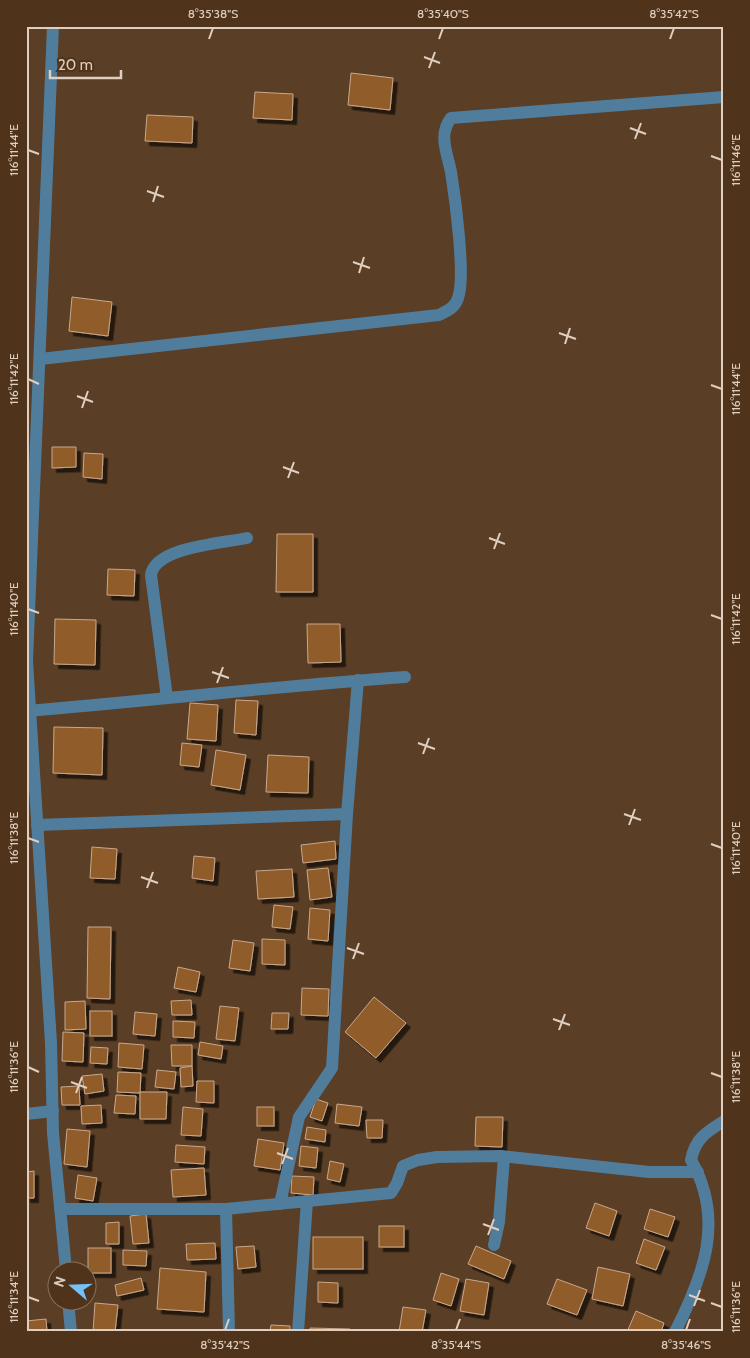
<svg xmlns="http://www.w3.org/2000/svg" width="750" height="1358" viewBox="0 0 750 1358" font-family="Cabin,sans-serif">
	<defs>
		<filter id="shadow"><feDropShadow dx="4.5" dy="4.5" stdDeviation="0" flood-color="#0009"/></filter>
	</defs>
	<rect width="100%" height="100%" fill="#5a3e25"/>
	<!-- building -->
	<g fill="#8f5b2a" stroke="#caa88c" filter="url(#shadow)">
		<polygon points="351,73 393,78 390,110 348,105"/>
		<polygon points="255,92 293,94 292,120 253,118"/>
		<polygon points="147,115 193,117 192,143 145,141"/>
		<polygon points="72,297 112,302 108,336 69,331"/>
		<polygon points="52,447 76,447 76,467 52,468"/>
		<polygon points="84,453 103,454 102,479 83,477"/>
		<polygon points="277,534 313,534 313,592 276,592"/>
		<polygon points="108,569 135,570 134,596 107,595"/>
		<polygon points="55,619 96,620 95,665 54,664"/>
		<polygon points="307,624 340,624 341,662 308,663"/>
		<polygon points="236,700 258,701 256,735 234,733"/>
		<polygon points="190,703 218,705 216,741 187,739"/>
		<polygon points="54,727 103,728 102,775 53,773"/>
		<polygon points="182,743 202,745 199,767 180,765"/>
		<polygon points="216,750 246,755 240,790 211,785"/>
		<polygon points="268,755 309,757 308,793 266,792"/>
		<polygon points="335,841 336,859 303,863 301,845"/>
		<polygon points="92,847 117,849 115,879 90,878"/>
		<polygon points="194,856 215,858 213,881 192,878"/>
		<polygon points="328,868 332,897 310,900 307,870"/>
		<polygon points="292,869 294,897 258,899 256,871"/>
		<polygon points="274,905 293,907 290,929 272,927"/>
		<polygon points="310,908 330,910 328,941 308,939"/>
		<polygon points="88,927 111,927 110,999 87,998"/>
		<polygon points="262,939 285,940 285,965 262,964"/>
		<polygon points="233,940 254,943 250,971 229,968"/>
		<polygon points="178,967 200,972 196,992 174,988"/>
		<polygon points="302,988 329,989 328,1016 301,1015"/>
		<polygon points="374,997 406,1023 376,1058 345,1032"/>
		<polygon points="191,1000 192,1015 172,1015 171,1001"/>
		<polygon points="85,1001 86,1029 65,1030 65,1002"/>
		<polygon points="220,1006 239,1008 235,1041 216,1039"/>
		<rect x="90" y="1011" width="22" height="25"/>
		<polygon points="135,1012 157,1014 155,1036 133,1034"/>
		<polygon points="272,1013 289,1013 288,1029 271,1029"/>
		<polygon points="173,1021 195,1022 194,1038 173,1037"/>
		<polygon points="63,1032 84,1033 83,1062 62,1061"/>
		<polygon points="200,1042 223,1046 221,1059 198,1055"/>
		<polygon points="119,1043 144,1045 142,1069 118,1067"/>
		<polygon points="171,1045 192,1045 192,1066 172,1066"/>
		<polygon points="91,1047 108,1048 107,1064 90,1063"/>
		<polygon points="192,1066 193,1086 181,1087 180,1068"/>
		<polygon points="157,1070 176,1072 174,1089 155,1087"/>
		<polygon points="118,1072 141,1073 140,1093 117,1092"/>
		<polygon points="102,1074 104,1091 85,1094 82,1076"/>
		<polygon points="197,1081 214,1081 214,1103 196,1102"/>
		<polygon points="79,1086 80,1105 62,1105 61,1087"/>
		<polygon points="140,1092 167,1092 166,1119 140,1119"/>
		<polygon points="116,1095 136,1096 135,1114 114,1113"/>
		<polygon points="316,1099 328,1103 322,1121 310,1117"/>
		<polygon points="337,1104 362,1107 359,1126 335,1123"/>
		<polygon points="101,1105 102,1123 82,1124 81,1106"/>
		<polygon points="183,1107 203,1109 201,1136 181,1135"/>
		<rect x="257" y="1107" width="17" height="19"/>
		<polygon points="476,1117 503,1117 502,1147 475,1146"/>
		<polygon points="366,1120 383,1120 382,1138 367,1138"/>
		<polygon points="307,1127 326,1130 325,1142 305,1139"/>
		<polygon points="67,1129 90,1131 87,1167 64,1164"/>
		<polygon points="258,1139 284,1143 280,1170 254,1166"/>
		<polygon points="176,1145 205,1147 204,1164 175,1162"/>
		<polygon points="301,1146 318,1148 316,1168 299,1166"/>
		<polygon points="330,1161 344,1164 340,1182 327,1179"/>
		<polygon points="204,1168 206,1195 173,1197 171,1170"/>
		<polygon points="34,1171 34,1198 26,1198 26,1172"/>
		<polygon points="78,1175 97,1178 93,1201 75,1198"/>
		<polygon points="292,1176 314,1177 313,1195 291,1193"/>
		<polygon points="595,1203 617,1211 609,1236 586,1228"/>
		<polygon points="650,1209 675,1217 668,1237 644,1229"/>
		<polygon points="146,1214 149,1243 133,1244 130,1216"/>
		<polygon points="119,1222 119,1244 106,1244 106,1223"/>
		<rect x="379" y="1226" width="25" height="21"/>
		<rect x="313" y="1237" width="50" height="32"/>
		<polygon points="644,1239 665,1247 656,1270 636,1263"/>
		<polygon points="215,1243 216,1259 187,1260 186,1244"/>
		<polygon points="254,1246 256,1267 238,1269 236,1247"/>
		<polygon points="476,1246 511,1261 504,1279 468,1264"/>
		<rect x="88" y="1248" width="23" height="25"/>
		<polygon points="123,1250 147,1251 146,1266 123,1265"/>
		<polygon points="598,1267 630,1274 623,1306 592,1299"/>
		<polygon points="160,1268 206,1272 204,1312 157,1309"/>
		<polygon points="441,1273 459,1279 451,1306 433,1300"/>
		<polygon points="141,1278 144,1290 117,1296 115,1285"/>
		<polygon points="466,1279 489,1283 484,1315 460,1311"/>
		<polygon points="557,1279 587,1290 577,1315 547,1304"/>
		<polygon points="318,1282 338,1283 338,1303 318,1302"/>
		<polygon points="95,1303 118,1305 115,1332 93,1332"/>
		<polygon points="403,1307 426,1310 422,1332 399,1332"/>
		<polygon points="636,1311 664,1323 661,1332 627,1332"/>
		<polygon points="46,1319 47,1332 26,1332 26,1321"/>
		<polygon points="271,1325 290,1326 290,1332 270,1332"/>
		<polygon points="310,1328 350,1329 350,1332 310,1332"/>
	</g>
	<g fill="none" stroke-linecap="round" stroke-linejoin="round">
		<!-- minor -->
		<g stroke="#517d9d" stroke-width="12">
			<polyline points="53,26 27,661 51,1043 53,1133 66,1270"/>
			<path d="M 40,359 L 439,315 C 447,311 455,308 458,298 C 466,277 455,197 451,172 C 447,152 438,135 451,118 L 724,97"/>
			<path d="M 167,698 L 151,575 C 155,547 223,543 247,538"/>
			<path d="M 29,711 C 155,700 280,686 405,677"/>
			<polyline points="37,825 347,814"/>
			<polyline points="26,1114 53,1111"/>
			<polyline points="280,1204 299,1117 332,1068 347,814 358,680"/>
			<polyline points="60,1209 226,1209 391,1193 397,1183 403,1166 418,1160 437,1157 501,1156 649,1172 698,1172"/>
			<polyline points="226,1209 229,1332"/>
			<polyline points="494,1245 499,1222 504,1157"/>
			<polyline points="68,1300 71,1332"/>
			<polyline points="298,1332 307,1201"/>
			<path d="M 675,1332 C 704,1275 725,1219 691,1160 C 695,1139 706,1132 724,1121"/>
		</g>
	</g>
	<!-- ticks -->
	<path fill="none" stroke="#e0cfc0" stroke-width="2" d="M 209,39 L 213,28M 439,39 L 443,28M 670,39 L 674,28M 424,57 L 440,63M 429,68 L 435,52M 630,128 L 646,134M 635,139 L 641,123M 28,150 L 39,154M 711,156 L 722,160M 147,191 L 164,197M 153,202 L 158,186M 353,262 L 370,268M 359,273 L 364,257M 559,333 L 576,339M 565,344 L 570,328M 28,379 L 39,384M 711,385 L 722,389M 77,396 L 93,402M 82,408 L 88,391M 283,467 L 299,473M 288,478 L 294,462M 489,538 L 505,544M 494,549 L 500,533M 28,609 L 39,613M 711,615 L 722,619M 212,672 L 229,678M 217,683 L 223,667M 418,743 L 435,749M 423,754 L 429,738M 624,814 L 641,820M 629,825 L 635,809M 28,838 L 39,842M 711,844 L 722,848M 141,877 L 158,883M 147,888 L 153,872M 347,948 L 364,954M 353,959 L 359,943M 553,1019 L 570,1025M 559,1030 L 565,1014M 28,1067 L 39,1072M 711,1073 L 722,1077M 71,1082 L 87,1088M 76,1093 L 82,1077M 277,1153 L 293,1159M 282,1164 L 288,1148M 483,1224 L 499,1230M 488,1235 L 494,1219M 689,1295 L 705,1301M 28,1297 L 39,1301M 711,1303 L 722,1307M 694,1306 L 700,1290M 225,1330 L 229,1319M 456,1330 L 460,1319M 686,1330 L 690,1319"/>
	<!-- border -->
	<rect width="750" height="1358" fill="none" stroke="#4f331a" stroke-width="55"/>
	<!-- north arrow -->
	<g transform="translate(72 1286) rotate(289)"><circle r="24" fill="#4f331a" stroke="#89715c"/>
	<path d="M0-4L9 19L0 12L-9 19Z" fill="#75c0f6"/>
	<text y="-8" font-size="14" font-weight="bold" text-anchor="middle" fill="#e0cfc0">N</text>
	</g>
	<!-- scale -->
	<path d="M50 70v8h71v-8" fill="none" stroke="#e0cfc0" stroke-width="2.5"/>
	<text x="58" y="70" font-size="15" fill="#e0cfc0" stroke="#4f331a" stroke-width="4" paint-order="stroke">20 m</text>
	<rect x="28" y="28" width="694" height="1302" fill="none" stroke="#e0cfc0" stroke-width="2"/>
	<g font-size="12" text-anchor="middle" fill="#e0cfc0">
		<text x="213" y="18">8°35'38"S</text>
		<text x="443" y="18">8°35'40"S</text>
		<text x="674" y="18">8°35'42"S</text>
		<text transform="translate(14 150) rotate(-90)" y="4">116°11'44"E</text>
		<text transform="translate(736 160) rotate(-90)" y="4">116°11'46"E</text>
		<text transform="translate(14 379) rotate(-90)" y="4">116°11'42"E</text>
		<text transform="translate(736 389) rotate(-90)" y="4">116°11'44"E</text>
		<text transform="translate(14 609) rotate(-90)" y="4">116°11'40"E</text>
		<text transform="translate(736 619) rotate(-90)" y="4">116°11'42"E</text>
		<text transform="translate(14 838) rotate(-90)" y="4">116°11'38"E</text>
		<text transform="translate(736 848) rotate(-90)" y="4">116°11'40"E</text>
		<text transform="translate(14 1067) rotate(-90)" y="4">116°11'36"E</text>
		<text transform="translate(736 1077) rotate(-90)" y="4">116°11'38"E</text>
		<text transform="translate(14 1297) rotate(-90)" y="4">116°11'34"E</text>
		<text transform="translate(736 1307) rotate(-90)" y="4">116°11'36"E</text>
		<text x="225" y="1349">8°35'42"S</text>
		<text x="456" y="1349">8°35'44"S</text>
		<text x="686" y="1349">8°35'46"S</text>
	</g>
</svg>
